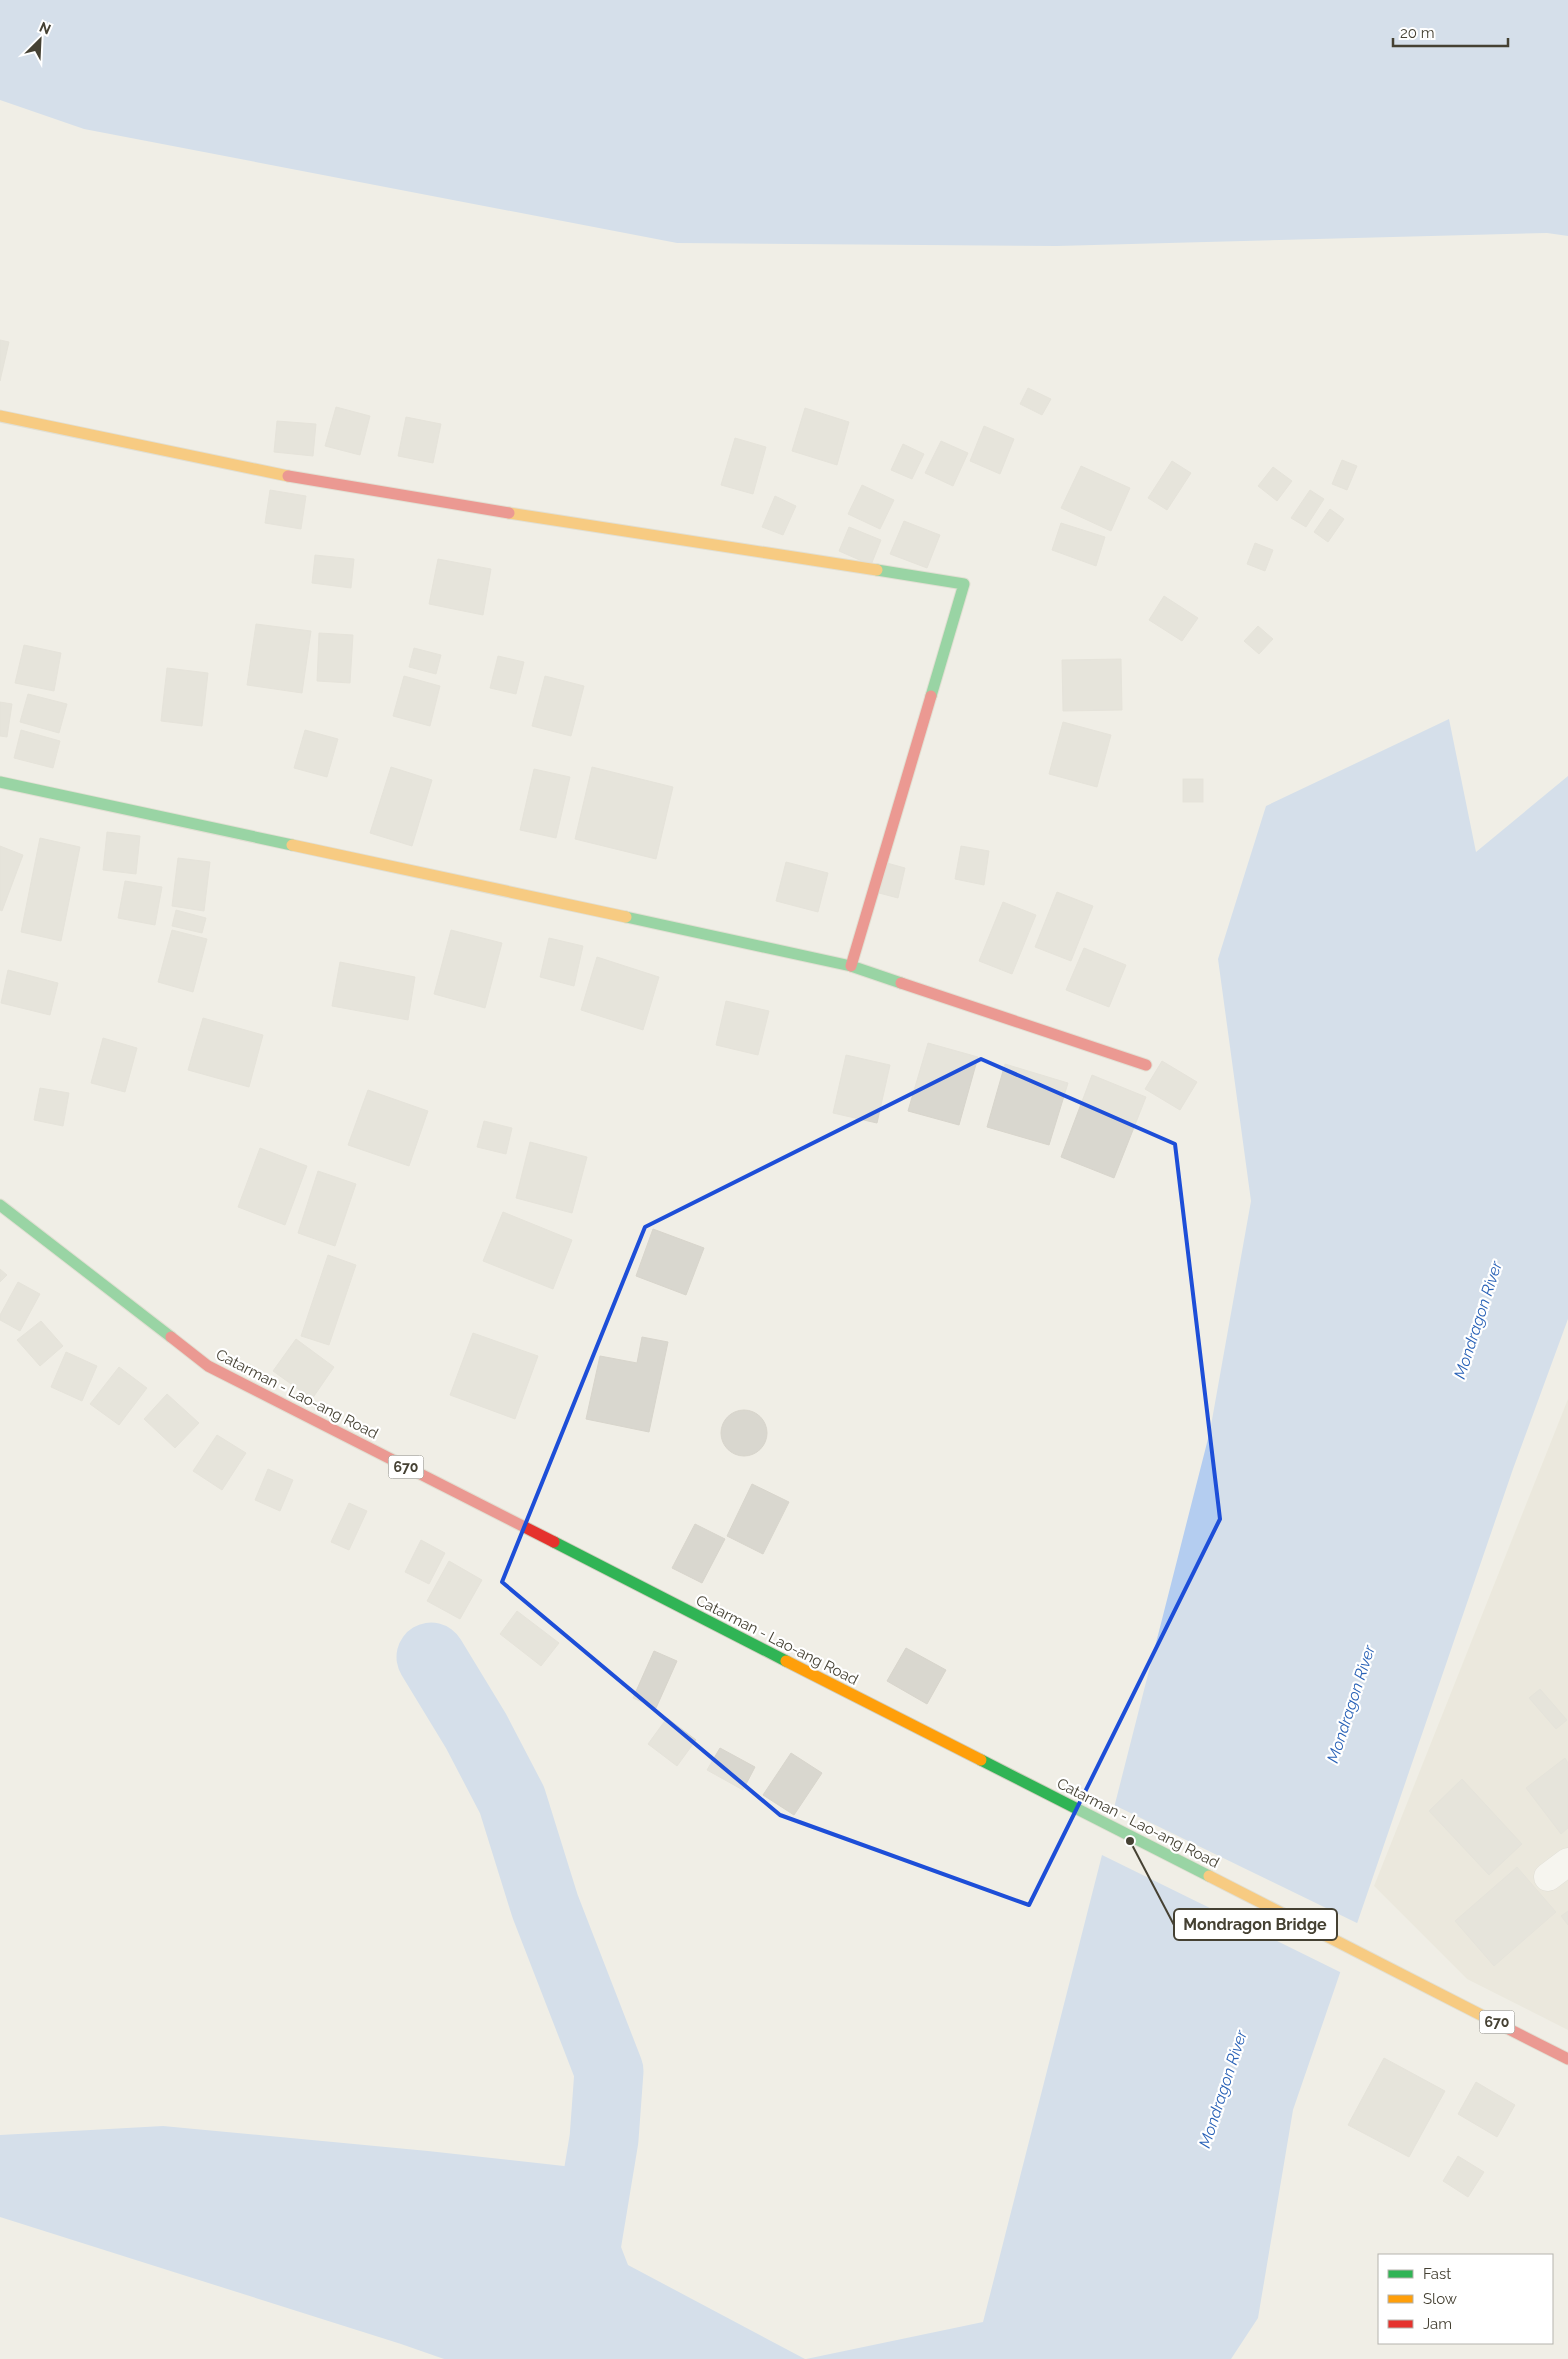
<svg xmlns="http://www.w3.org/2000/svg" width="1568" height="2359" viewBox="0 0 1568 2359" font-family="Raleway,sans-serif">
	<rect width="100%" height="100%" fill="#f0eee6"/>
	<!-- residential -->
	<polygon fill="#e4e1d3" points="1568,1399 1568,2030 1467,1979 1374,1886"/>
	<!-- water -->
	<g fill="#b4cdf0">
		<polygon points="0,0 1568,0 1568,236 1547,233 1057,246 677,243 84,129 0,100"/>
		<polygon points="1449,719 1476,852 1568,776 1568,1319 1513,1469 1293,2110 1258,2318 1231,2359 806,2359 983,2322 1210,1431 1251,1201 1218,959 1266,806"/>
		<polygon points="163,2126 428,2151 591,2169 628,2265 805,2359 444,2359 401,2344 0,2217 0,2135"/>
	</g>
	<!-- pier -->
	<polygon fill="#f0eee6" points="1112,1804 1359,1924 1342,1973 1100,1854"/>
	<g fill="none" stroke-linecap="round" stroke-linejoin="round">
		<!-- river -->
		<polyline stroke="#b4cdf0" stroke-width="69" points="431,1657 476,1731 512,1800 545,1906 609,2071 604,2139 581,2278"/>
	</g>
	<!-- building -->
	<g fill="#d9d7cf" stroke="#d8d5cc">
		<polygon points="0,340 9,342 0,381"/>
		<polygon points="1028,388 1051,399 1042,415 1020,404"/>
		<polygon points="336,407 370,416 360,455 325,446"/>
		<polygon points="805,408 849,422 837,465 792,451"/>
		<polygon points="406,417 441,424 433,463 398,456"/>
		<polygon points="277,421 316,424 313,456 274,452"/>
		<polygon points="984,426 1014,439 1000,474 970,461"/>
		<polygon points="735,438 766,447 753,494 721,485"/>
		<polygon points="941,441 968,453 953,486 925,473"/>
		<polygon points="903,444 924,454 912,479 891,470"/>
		<polygon points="1342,460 1357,466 1347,490 1332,484"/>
		<polygon points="1172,461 1191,473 1167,510 1148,498"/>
		<polygon points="1081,466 1130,488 1111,531 1061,508"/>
		<polygon points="1273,467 1292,481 1277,501 1258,486"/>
		<polygon points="862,485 894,500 880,529 848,514"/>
		<polygon points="270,490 306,496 301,529 265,523"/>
		<polygon points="1310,490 1324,499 1306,527 1291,518"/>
		<polygon points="775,496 796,506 783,535 762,527"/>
		<polygon points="1330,509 1344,519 1328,542 1314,532"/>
		<polygon points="904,521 940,535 927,568 890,554"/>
		<polygon points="1061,523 1105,537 1096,566 1052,550"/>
		<polygon points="849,527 881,540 871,565 839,551"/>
		<polygon points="1255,543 1273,550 1265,571 1247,564"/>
		<polygon points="315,555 354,559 351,588 312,583"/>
		<polygon points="438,559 491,569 483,615 429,604"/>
		<polygon points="1164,596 1198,618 1182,641 1149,620"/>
		<polygon points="256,624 311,631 302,693 247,685"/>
		<polygon points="1258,626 1273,639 1259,654 1244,641"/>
		<polygon points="319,633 353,635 350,683 317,681"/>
		<polygon points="24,645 61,653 54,691 15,683"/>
		<polygon points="414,648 441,655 436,674 409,667"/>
		<polygon points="498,656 524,662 516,694 490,688"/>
		<polygon points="1121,659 1122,710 1063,711 1062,660"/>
		<polygon points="167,668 208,673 202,726 161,721"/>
		<polygon points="404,676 440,686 430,726 393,716"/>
		<polygon points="545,676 584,686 571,736 532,726"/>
		<polygon points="28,694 67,704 59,733 20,722"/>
		<polygon points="0,702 12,704 7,737 0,736"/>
		<polygon points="1063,722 1111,735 1097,787 1049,774"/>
		<polygon points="21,730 60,741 53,768 14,758"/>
		<polygon points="305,730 338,739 327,777 294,768"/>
		<polygon points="391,767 432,780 412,846 370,833"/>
		<polygon points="592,767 673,787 656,859 575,839"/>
		<polygon points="534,769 570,777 556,838 520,830"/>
		<rect x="1183" y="779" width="20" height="23"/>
		<polygon points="107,832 140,836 136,874 103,870"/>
		<polygon points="40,838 80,847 61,941 21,932"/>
		<polygon points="0,846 23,855 2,911 0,910"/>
		<polygon points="961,846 989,851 984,885 955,879"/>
		<polygon points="178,858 210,862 204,911 172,906"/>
		<polygon points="786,862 828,873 818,912 776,901"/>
		<polygon points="887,863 905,868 898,898 879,893"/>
		<polygon points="125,881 162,887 155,925 118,918"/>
		<polygon points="1057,892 1093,906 1071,961 1035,947"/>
		<polygon points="1003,902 1036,915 1012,974 979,961"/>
		<polygon points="176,910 206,918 202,933 172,926"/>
		<polygon points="172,930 207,939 193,992 158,982"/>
		<polygon points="451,930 502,943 485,1008 434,994"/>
		<polygon points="549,938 583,946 574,986 540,977"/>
		<polygon points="1084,948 1126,965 1109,1007 1066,990"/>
		<polygon points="597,957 659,977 643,1030 581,1010"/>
		<polygon points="340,962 415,977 408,1020 332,1006"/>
		<polygon points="8,970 58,983 50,1015 1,1003"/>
		<polygon points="726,1001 769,1011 758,1055 716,1045"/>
		<polygon points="203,1018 263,1035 249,1087 188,1070"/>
		<polygon points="103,1038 137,1048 125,1092 91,1083"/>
		<polygon points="928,1043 978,1057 959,1125 908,1111"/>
		<polygon points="846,1055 890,1065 877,1123 833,1113"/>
		<polygon points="1162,1061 1197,1082 1180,1110 1145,1089"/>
		<polygon points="1005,1064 1068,1083 1049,1145 987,1127"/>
		<polygon points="1092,1075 1146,1097 1114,1178 1061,1157"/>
		<polygon points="40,1088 69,1093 63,1126 34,1120"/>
		<polygon points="368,1090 428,1111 409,1166 348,1145"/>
		<polygon points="484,1121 512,1128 506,1154 477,1147"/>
		<polygon points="530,1142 587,1157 572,1213 516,1198"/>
		<polygon points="260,1148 307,1166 285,1225 238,1207"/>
		<polygon points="318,1171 356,1184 335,1246 298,1233"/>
		<polygon points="503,1212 572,1240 553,1289 483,1261"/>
		<polygon points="653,1229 704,1248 686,1295 636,1276"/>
		<polygon points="328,1255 356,1265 329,1345 301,1336"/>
		<polygon points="0,1269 7,1275 0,1282"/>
		<polygon points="18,1282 40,1294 20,1331 0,1320 0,1315"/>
		<polygon points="41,1321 63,1346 40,1366 17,1340"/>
		<polygon points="473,1333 538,1356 515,1419 450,1395"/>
		<polygon points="642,1337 668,1342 649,1432 586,1419 600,1356 637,1363"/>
		<polygon points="296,1339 334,1367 312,1399 273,1371"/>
		<polygon points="66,1352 97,1366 82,1401 51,1387"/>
		<polygon points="119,1367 147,1388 119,1425 90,1404"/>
		<polygon points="167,1394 199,1423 175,1448 144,1419"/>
		<circle cx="744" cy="1433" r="23"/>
		<polygon points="217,1435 246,1453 222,1490 193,1471"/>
		<polygon points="268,1469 293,1480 280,1511 255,1500"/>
		<polygon points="752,1484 789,1502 763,1554 727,1536"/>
		<polygon points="349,1503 367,1511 349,1550 331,1542"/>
		<polygon points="695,1524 725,1539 702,1583 672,1568"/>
		<polygon points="421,1540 445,1553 429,1584 405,1572"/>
		<polygon points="449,1561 482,1580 460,1619 427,1601"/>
		<polygon points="517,1611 559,1643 541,1666 500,1634"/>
		<polygon points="906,1648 946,1670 927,1704 887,1681"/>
		<polygon points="654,1651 677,1661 656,1708 633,1698"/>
		<polygon points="1540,1689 1567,1720 1556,1729 1529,1698"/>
		<polygon points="667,1718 696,1740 677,1766 648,1744"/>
		<polygon points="720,1748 755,1767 743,1790 707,1770"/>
		<polygon points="791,1753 822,1773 794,1815 763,1795"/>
		<polygon points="1565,1758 1568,1763 1568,1828 1561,1834 1526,1788"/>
		<polygon points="1462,1779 1522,1844 1489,1875 1429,1811"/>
		<polygon points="1517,1867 1556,1912 1494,1966 1455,1921"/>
		<polygon points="1568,1911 1568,1925 1561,1916"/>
		<polygon points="1384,2058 1445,2091 1409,2157 1348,2125"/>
		<polygon points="1476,2082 1515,2105 1497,2137 1458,2114"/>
		<polygon points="1458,2156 1484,2172 1468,2197 1443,2181"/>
	</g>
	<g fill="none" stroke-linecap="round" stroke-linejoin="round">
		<defs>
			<polyline id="street" points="1548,1877 1568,1862"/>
			<g id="fast">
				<polyline points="877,570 964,584 931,696"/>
				<polyline points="0,782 292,845"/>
				<polyline points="626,917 851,966 901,983"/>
				<polyline points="0,1205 171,1337"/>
				<polyline points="554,1542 786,1661"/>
				<polyline points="981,1760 1209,1876"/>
			</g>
			<g id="slow">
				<polyline points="0,416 288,476"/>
				<polyline points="509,513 877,570"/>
				<polyline points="292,845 626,917"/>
				<polyline points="786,1661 981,1760"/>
				<polyline points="1209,1876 1485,2017"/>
			</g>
			<g id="jam">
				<polyline points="288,476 509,513"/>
				<polyline points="851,966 931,696"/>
				<polyline points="901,983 1146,1065"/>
				<polyline points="171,1337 208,1366 554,1542"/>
				<polyline points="1485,2017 1568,2059"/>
			</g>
		</defs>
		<!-- street casing -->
		<use href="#street" stroke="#cccac2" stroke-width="29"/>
		<!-- fast casing -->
		<use href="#fast" stroke="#cfcdbd" stroke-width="13"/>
		<!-- slow casing -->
		<use href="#slow" stroke="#cfcdbd" stroke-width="13"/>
		<!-- jam casing -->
		<use href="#jam" stroke="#cfcdbd" stroke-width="13"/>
		<!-- street -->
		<use href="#street" stroke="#fdfcfb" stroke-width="28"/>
		<!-- fast -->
		<use href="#fast" stroke="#30b455" stroke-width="11"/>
		<!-- slow -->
		<use href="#slow" stroke="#ff9f0a" stroke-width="11"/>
		<!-- jam -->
		<use href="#jam" stroke="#e5322d" stroke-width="11"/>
	</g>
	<!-- marked area -->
	<path d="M0 0H1568V2359H0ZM 981,1059 L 1175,1144 L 1220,1519 L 1029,1905 L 780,1815 L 502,1582 L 645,1227 Z" fill="#f0eee6" fill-opacity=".55" fill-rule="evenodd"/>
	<path fill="none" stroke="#1d4ed8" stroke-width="4" stroke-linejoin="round" d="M 981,1059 L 1175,1144 L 1220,1519 L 1029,1905 L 780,1815 L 502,1582 L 645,1227 Z"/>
	<g text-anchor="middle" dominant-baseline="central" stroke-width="4.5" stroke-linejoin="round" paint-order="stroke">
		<!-- shield labels -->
		<g fill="#fff" stroke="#7d7a70" stroke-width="1">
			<rect x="388.5" y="1455.5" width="35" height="23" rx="4"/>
			<rect x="1479.5" y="2010.5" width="35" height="23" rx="4"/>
		</g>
		<g font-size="14" font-weight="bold" fill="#454133">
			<text x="406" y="1467">670</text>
			<text x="1497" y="2022">670</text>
		</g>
		<!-- street labels -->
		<g font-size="15" fill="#454133" stroke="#fff">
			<text transform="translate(297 1394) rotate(27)">Catarman - Lao-ang Road</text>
			<text transform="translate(777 1640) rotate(27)">Catarman - Lao-ang Road</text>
			<text transform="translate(1138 1823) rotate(27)">Catarman - Lao-ang Road</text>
		</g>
		<!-- water labels -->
		<g font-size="16" font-style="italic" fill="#2760b6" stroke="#fff">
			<text transform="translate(1478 1320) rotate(-72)">Mondragon River</text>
			<text transform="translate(1351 1704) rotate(-72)">Mondragon River</text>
			<text transform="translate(1223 2089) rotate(-72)">Mondragon River</text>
		</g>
	</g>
	<!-- callouts -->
	<path fill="none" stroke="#454133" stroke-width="2" d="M1130 1841L1174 1925"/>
	<circle fill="#454133" stroke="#fff" stroke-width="2" cx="1130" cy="1841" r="5"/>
	<rect fill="#fff" stroke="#454133" stroke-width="2" x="1174" y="1909" width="163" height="31" rx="5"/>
	<g font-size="16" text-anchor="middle" font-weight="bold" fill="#454133">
		<text x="1255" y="1930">Mondragon Bridge</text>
	</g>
	<!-- legend -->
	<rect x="1378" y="2254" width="175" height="90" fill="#ffffff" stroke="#b5b3ad"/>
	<rect x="1388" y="2270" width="25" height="8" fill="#30b455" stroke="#b5b3ad"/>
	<text x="1423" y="2279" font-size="15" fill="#454133">Fast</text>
	<rect x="1388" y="2295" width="25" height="8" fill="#ff9f0a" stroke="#b5b3ad"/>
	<text x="1423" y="2304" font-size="15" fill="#454133">Slow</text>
	<rect x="1388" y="2320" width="25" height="8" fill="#e5322d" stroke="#b5b3ad"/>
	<text x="1423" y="2329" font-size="15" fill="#454133">Jam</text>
	<!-- north arrow -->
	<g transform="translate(40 40) rotate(24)" stroke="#ffffff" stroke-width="4" paint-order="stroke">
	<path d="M0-4L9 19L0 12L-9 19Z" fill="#454133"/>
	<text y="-8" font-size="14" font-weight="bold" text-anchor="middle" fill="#454133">N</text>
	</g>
	<!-- scale -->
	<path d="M1393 38v8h115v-8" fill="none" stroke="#454133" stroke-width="2.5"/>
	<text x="1400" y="38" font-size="15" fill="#454133" stroke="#ffffff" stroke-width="4" paint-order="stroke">20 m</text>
</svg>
